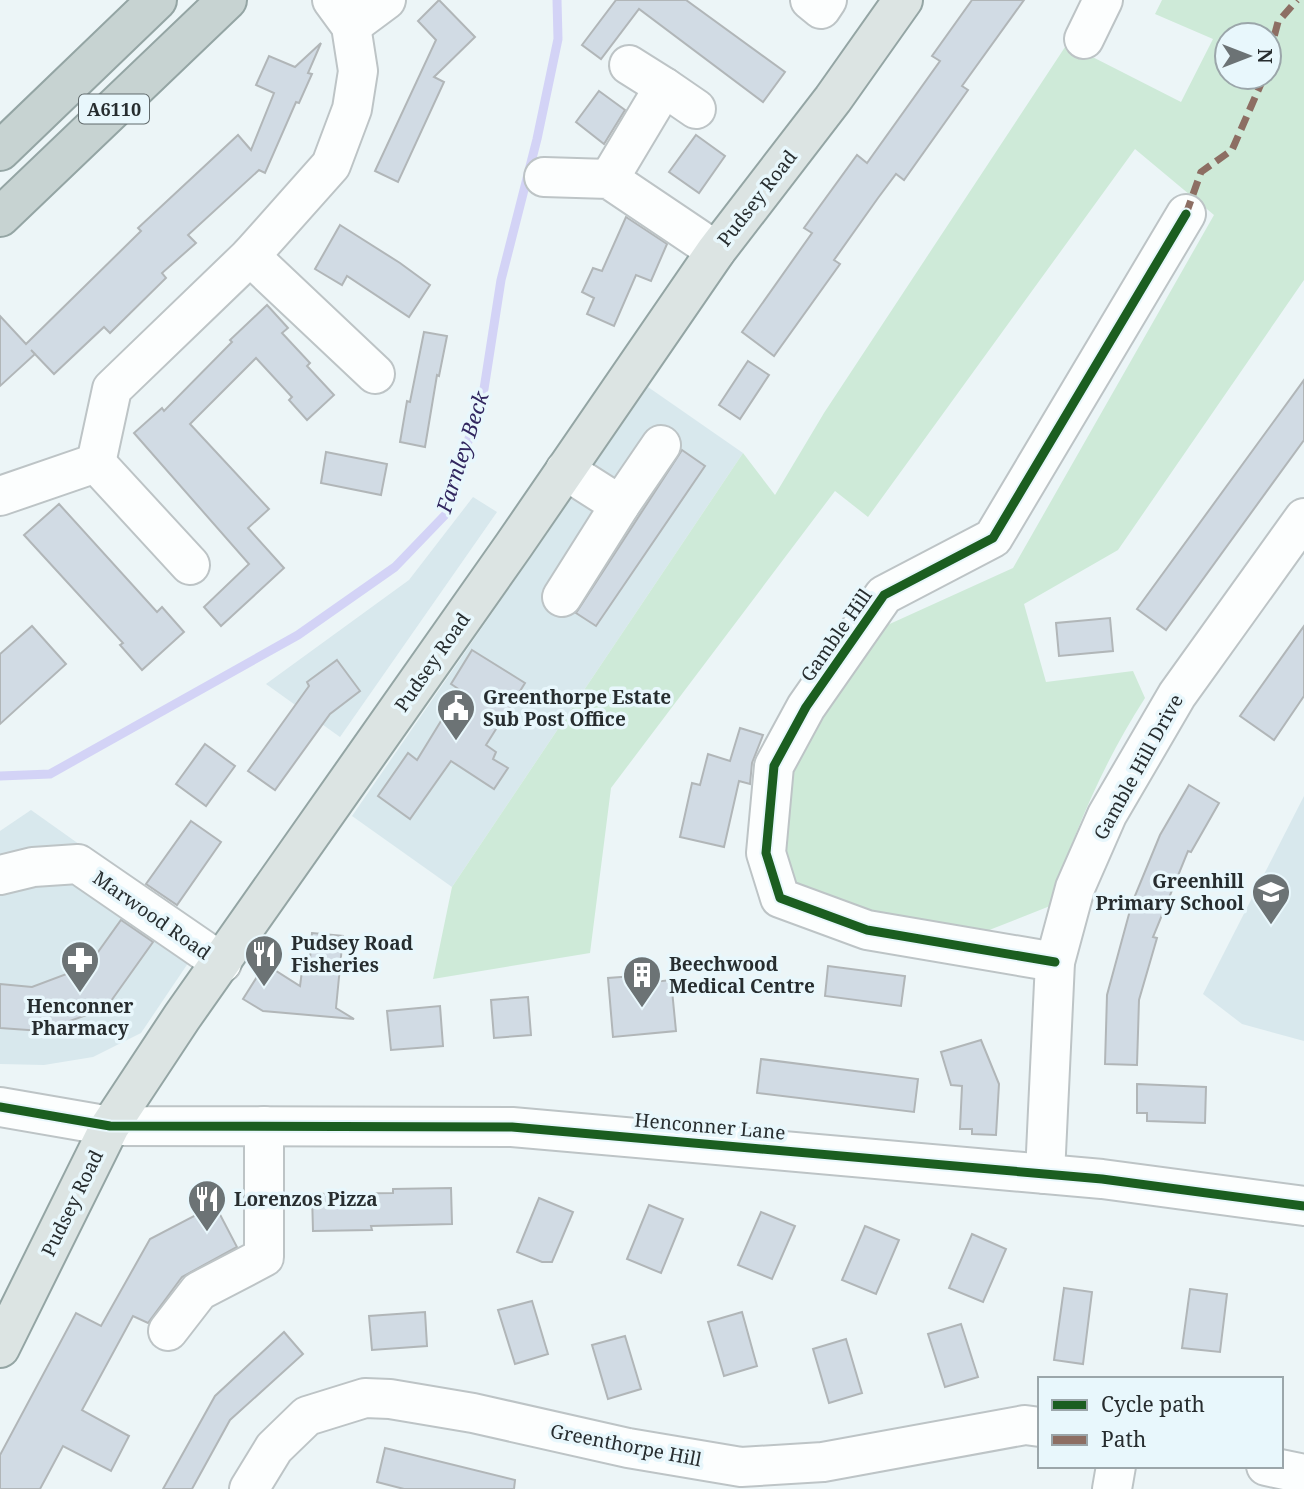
<svg xmlns="http://www.w3.org/2000/svg" width="1304" height="1489" viewBox="0 0 1304 1489" font-family="'Noto Serif',serif">
	<rect width="100%" height="100%" fill="#ecf5f7"/>
	<!-- built -->
	<g fill="#d8e8ed">
		<polygon points="648,387 743,453 452,887 352,816"/>
		<polygon points="473,497 497,512 340,737 266,684 409,580"/>
		<polygon points="1304,796 1304,1041 1242,1024 1203,994"/>
		<polygon points="31,810 207,935 141,1033 93,1057 44,1065 0,1064 0,831"/>
	</g>
	<!-- green -->
	<path fill="#ceead8" fill-rule="evenodd" d="M 1162,0 L 1304,0 L 1304,280 L 1118,550 L 1024,604 L 1046,682 L 1133,671 L 1145,698 C 1102,765 1075,830 1050,906 L 974,936 L 893,921 L 809,893 L 791,878 L 781,853 L 781,801 L 817,712 L 883,627 L 1013,568 L 1214,215 L 1135,149 L 868,517 L 835,491 L 611,788 L 590,953 L 433,979 L 452,887 L 743,453 L 775,495 L 824,413 L 1067,44 L 1181,102 L 1213,39 L 1155,14 ZM 1227,35 L 1269,35 L 1269,77 L 1227,77 Z"/>
	<g fill="none" stroke-linecap="round" stroke-linejoin="round">
		<!-- stream -->
		<polyline stroke="#d3d3f6" stroke-width="9" points="0,776 50,774 298,635 395,567 446,514 484,389 501,280 537,139 558,39 557,0"/>
	</g>
	<!-- building -->
	<g fill="#d1dbe4" stroke="#b1b6b8" stroke-width="2">
		<polygon points="439,0 475,37 434,77 444,82 398,182 375,171 436,40 418,21"/>
		<polygon points="616,0 686,0 785,72 763,102 639,9 601,59 582,45"/>
		<polygon points="972,0 1024,0 962,86 968,90 904,180 896,174 878,198 834,260 840,264 774,356 742,332 812,233 804,228 857,155 867,163 940,61 932,56"/>
		<polygon points="321,43 308,73 312,74 299,103 296,102 265,173 259,170 188,235 196,243 162,273 166,278 110,333 104,327 54,374 31,350 35,354 0,386 0,316 26,344 141,231 138,228 238,135 251,150 274,93 256,85 269,56 295,67"/>
		<polygon points="599,91 625,110 604,144 576,122"/>
		<polygon points="696,135 725,156 699,193 669,172"/>
		<polygon points="626,217 667,244 651,281 636,275 614,326 587,314 594,298 582,292 593,268 602,271"/>
		<polygon points="340,225 400,263 430,285 409,317 347,276 342,285 315,269"/>
		<polygon points="267,305 288,328 282,333 310,363 307,366 334,395 307,420 289,400 292,397 256,358 190,424 269,509 248,528 284,568 221,626 204,607 249,564 134,433 162,408 164,411 232,342 230,340"/>
		<polygon points="424,332 447,336 439,376 437,375 425,447 400,442 407,401 410,402"/>
		<polygon points="748,361 769,375 740,419 719,405"/>
		<polygon points="1304,380 1304,440 1166,630 1137,609"/>
		<polygon points="682,450 705,466 596,626 576,613"/>
		<polygon points="326,452 387,464 381,495 321,483"/>
		<polygon points="59,504 157,612 162,607 184,632 142,670 120,645 123,643 24,535"/>
		<polygon points="1110,618 1113,651 1059,656 1056,623"/>
		<polygon points="32,626 66,664 0,724 0,654"/>
		<polygon points="1304,626 1304,696 1274,740 1240,716"/>
		<polygon points="472,650 525,683 486,745 496,752 493,759 508,768 494,789 451,761 410,819 378,796 408,753 417,760 460,690 451,684"/>
		<polygon points="337,660 360,691 330,714 275,790 248,771 309,686 307,682"/>
		<polygon points="740,728 763,735 752,763 750,784 739,781 724,847 680,837 692,783 700,785 708,754 730,761"/>
		<polygon points="205,744 235,766 206,806 176,784"/>
		<polygon points="1189,785 1219,803 1191,852 1188,851 1153,937 1157,938 1139,1000 1137,1065 1105,1064 1107,995 1132,903 1160,835"/>
		<polygon points="191,821 221,842 177,905 146,884"/>
		<polygon points="121,920 153,942 106,1008 42,1031 0,1028 0,984 32,987 88,966"/>
		<polygon points="312,933 343,936 336,1008 354,1019 263,1011 243,999 265,964 300,986 302,971 309,972"/>
		<polygon points="828,966 905,976 901,1006 825,996"/>
		<polygon points="634,976 635,984 671,980 676,1031 613,1037 608,978"/>
		<polygon points="528,997 531,1035 494,1038 491,1000"/>
		<polygon points="440,1006 443,1046 391,1050 387,1011"/>
		<polygon points="981,1040 999,1084 996,1135 972,1134 972,1129 960,1129 962,1086 951,1085 941,1052"/>
		<polygon points="761,1059 918,1079 914,1112 757,1093"/>
		<polygon points="1137,1084 1206,1087 1205,1123 1147,1121 1147,1113 1137,1113"/>
		<polygon points="451,1188 452,1224 371,1226 372,1230 313,1231 312,1194 393,1193 393,1189"/>
		<polygon points="539,1198 573,1212 552,1262 542,1262 517,1252"/>
		<polygon points="215,1205 237,1247 182,1277 148,1323 133,1316 82,1410 129,1436 111,1471 63,1446 40,1489 0,1489 0,1455 76,1313 101,1326 150,1239"/>
		<polygon points="649,1205 683,1219 661,1273 627,1259"/>
		<polygon points="761,1212 795,1226 772,1279 738,1265"/>
		<polygon points="865,1226 899,1240 876,1294 842,1280"/>
		<polygon points="972,1234 1006,1249 983,1302 949,1288"/>
		<polygon points="1064,1288 1092,1292 1083,1364 1054,1360"/>
		<polygon points="1190,1289 1227,1294 1220,1352 1182,1348"/>
		<polygon points="532,1301 548,1354 515,1364 498,1310"/>
		<polygon points="425,1312 427,1346 372,1350 369,1316"/>
		<polygon points="742,1312 757,1366 724,1376 708,1322"/>
		<polygon points="961,1324 978,1377 945,1387 928,1334"/>
		<polygon points="284,1332 303,1354 230,1420 192,1489 163,1489 215,1396"/>
		<polygon points="625,1336 641,1389 608,1399 592,1345"/>
		<polygon points="846,1339 862,1393 829,1403 813,1349"/>
		<polygon points="385,1448 515,1480 514,1489 404,1489 377,1482"/>
	</g>
	<g fill="none" stroke-linecap="round" stroke-linejoin="round">
		<defs>
			<g id="minor">
				<polyline points="810,0 821,9 827,0"/>
				<polyline points="351,26 386,0"/>
				<polyline points="1084,39 1103,0"/>
				<polyline points="629,65 664,87"/>
				<polyline points="544,177 609,179 716,251"/>
				<polyline points="609,179 664,87 696,109"/>
				<polyline points="250,256 375,374"/>
				<polyline points="96,463 190,565"/>
				<polyline points="565,470 620,505 661,445"/>
				<polyline points="0,496 96,463 112,389 250,256 331,165 352,109 358,71 351,26 332,0"/>
				<polyline points="562,597 620,505"/>
				<polyline points="0,875 33,867 78,864 222,963"/>
				<polyline points="1055,962 867,930 780,898 766,853 774,766 806,707 884,595 993,538 1186,214"/>
				<polyline points="0,1107 110,1126 512,1127 1102,1179 1304,1206"/>
				<polyline points="1045,1174 1055,962 1075,888 1107,815 1177,695 1304,518"/>
				<polyline points="168,1331 199,1291 264,1257 264,1126"/>
				<polyline points="1266,1466 1304,1474"/>
				<polyline points="249,1489 274,1448 307,1416 365,1398 390,1399 473,1413 628,1448 741,1467 823,1462 1025,1425 1040,1427"/>
				<polyline points="1112,1489 1116,1466"/>
			</g>
			<polyline id="major" points="0,1348 110,1126 182,1017 514,545 716,251 833,99 903,0"/>
			<g id="highway">
				<polyline points="0,151 157,0"/>
				<polyline points="0,217 227,0"/>
			</g>
		</defs>
		<!-- minor casing -->
		<use href="#minor" stroke="#bdc4c6" stroke-width="42"/>
		<!-- major casing -->
		<use href="#major" stroke="#94a5a4" stroke-width="42"/>
		<!-- highway casing -->
		<use href="#highway" stroke="#94a5a4" stroke-width="42"/>
		<!-- minor -->
		<use href="#minor" stroke="#fcfefe" stroke-width="38"/>
		<!-- major -->
		<use href="#major" stroke="#dce4e3" stroke-width="38"/>
		<!-- highway -->
		<use href="#highway" stroke="#c7d3d2" stroke-width="38"/>
		<!-- quiet -->
		<g stroke="#8d6e63" stroke-width="7" stroke-dasharray="14 7" stroke-linecap="butt">
			<polyline points="1269,56 1278,22 1297,0"/>
			<polyline points="1186,214 1201,172 1232,150 1264,77"/>
		</g>
		<defs>
			<g id="cycleway">
				<polyline points="1055,962 867,930 780,898 766,853 774,766 806,707 884,595 993,538 1186,214"/>
				<polyline points="0,1107 110,1126 512,1127 1102,1179 1304,1206"/>
			</g>
		</defs>
		<!-- cycleway casing -->
		<use href="#cycleway" stroke="#e8f7fc" stroke-width="13"/>
		<!-- cycleway -->
		<use href="#cycleway" stroke="#1b5e20" stroke-width="9"/>
	</g>
	<!-- icons -->
	<defs>
		<symbol id="civic-pin" viewBox="-11 -11 22 30"><path d="M0 17L-7.5 6A9.5 9.5 0 1 1 7.5 6Z" fill="#6c7375" stroke="#e8f7fc"/><path d="M-.6-6.5H3V-4.5H.6V-3L4-1V1h2V6H-6V1h2V-1L-.6-3ZM-1.2 2.5V6h2.4V2.5Z" fill="#fff"/></symbol>
		<symbol id="school-pin" viewBox="-11 -11 22 30"><path d="M0 17L-7.5 6A9.5 9.5 0 1 1 7.5 6Z" fill="#6c7375" stroke="#e8f7fc"/><path d="M0-5L7-2L0 1L-7-2ZM-4 1L0 2.5L4 1V4Q0 6-4 4Z" fill="#fff"/></symbol>
		<symbol id="restaurant-pin" viewBox="-11 -11 22 30"><path d="M0 17L-7.5 6A9.5 9.5 0 1 1 7.5 6Z" fill="#6c7375" stroke="#e8f7fc"/><path d="M-5-6h1v4h1v-4h1v4h1v-4h1v5L-1.5 .5V6h-2V.5L-5-1ZM5-6V6H3V1.5H1.5Q1.5-4 5-6Z" fill="#fff"/></symbol>
		<symbol id="pharmacy-pin" viewBox="-11 -11 22 30"><path d="M0 17L-7.5 6A9.5 9.5 0 1 1 7.5 6Z" fill="#6c7375" stroke="#e8f7fc"/><path d="M-2-6h4v4h4v4h-4v4h-4v-4h-4v-4h4Z" fill="#fff"/></symbol>
		<symbol id="building-pin" viewBox="-11 -11 22 30"><path d="M0 17L-7.5 6A9.5 9.5 0 1 1 7.5 6Z" fill="#6c7375" stroke="#e8f7fc"/><path d="M-4-6H4V6H1V3H-1V6H-4ZM-2.5-4.3h1.7v1.8h-1.7ZM.8-4.3h1.7v1.8H.8ZM-2.5-1h1.7V.8h-1.7ZM.8-1h1.7V.8H.8Z" fill="#fff"/></symbol>
	</defs>
	<g fill-rule="evenodd">
		<use href="#civic-pin" x="434" y="686" width="44" height="60"/>
		<use href="#school-pin" x="1249" y="870" width="44" height="60"/>
		<use href="#restaurant-pin" x="242" y="932" width="44" height="60"/>
		<use href="#pharmacy-pin" x="58" y="938" width="44" height="60"/>
		<use href="#building-pin" x="620" y="953" width="44" height="60"/>
		<use href="#restaurant-pin" x="185" y="1177" width="44" height="60"/>
	</g>
	<g text-anchor="middle" dominant-baseline="central" stroke-width="7" stroke-linejoin="round" paint-order="stroke">
		<!-- shield labels -->
		<rect fill="#e8f7fc" stroke="#616a6c" stroke-width="2" x="79" y="94.5" width="70" height="29" rx="5"/>
		<g font-size="18" font-weight="bold" fill="#272d2f">
			<text x="114" y="109">A6110</text>
		</g>
		<!-- street labels -->
		<g font-size="19" fill="#272d2f" stroke="#e8f7fc">
			<text transform="translate(757 198) rotate(-52)">Pudsey Road</text>
			<text transform="translate(836 635) rotate(-55)">Gamble Hill</text>
			<text transform="translate(432 662) rotate(-55)">Pudsey Road</text>
			<text transform="translate(1138 767) rotate(-61)">Gamble Hill Drive</text>
			<text transform="translate(152 915) rotate(35)">Marwood Road</text>
			<text transform="translate(710 1126) rotate(5)">Henconner Lane</text>
			<text transform="translate(72 1203) rotate(-64)">Pudsey Road</text>
			<text transform="translate(626 1445) rotate(11)">Greenthorpe Hill</text>
		</g>
		<!-- poi labels -->
		<g font-size="19" font-weight="bold" fill="#272d2f" stroke="#e8f7fc" text-anchor="start">
			<text x="483" y="697">Greenthorpe Estate<tspan x="483" dy="22">Sub Post Office</tspan></text>
			<text x="1244" y="881" text-anchor="end">Greenhill<tspan x="1244" dy="22">Primary School</tspan></text>
			<text x="291" y="943">Pudsey Road<tspan x="291" dy="22">Fisheries</tspan></text>
			<text x="669" y="964">Beechwood<tspan x="669" dy="22">Medical Centre</tspan></text>
			<text x="80" y="1006" text-anchor="middle">Henconner<tspan x="80" dy="22">Pharmacy</tspan></text>
			<text x="234" y="1199">Lorenzos Pizza</text>
		</g>
		<!-- water labels -->
		<g font-size="21" font-style="italic" fill="#31265f" stroke="#e8f7fc">
			<text transform="translate(462 452) rotate(-72)">Farnley Beck</text>
		</g>
	</g>
	<!-- legend -->
	<rect x="1038" y="1377" width="245" height="91" fill="#e8f7fc" stroke="#9ba6aa" stroke-width="2"/>
	<rect x="1052" y="1400" width="35" height="10" fill="#1b5e20" stroke="#9ba6aa" stroke-width="2"/>
	<text x="1101" y="1412" font-size="21" fill="#272d2f">Cycle path</text>
	<rect x="1052" y="1435" width="35" height="10" fill="#8d6e63" stroke="#9ba6aa" stroke-width="2"/>
	<text x="1101" y="1447" font-size="21" fill="#272d2f">Path</text>
	<!-- north arrow -->
	<g transform="translate(1248 56) rotate(90)"><circle r="33" fill="#e8f7fc" stroke="#9ba6aa" stroke-width="2"/>
	<path d="M0-5L12 26L0 18L-12 26Z" fill="#6c7375"/>
	<text y="-10" font-size="19" font-weight="bold" text-anchor="middle" fill="#272d2f">N</text>
	</g>
</svg>
